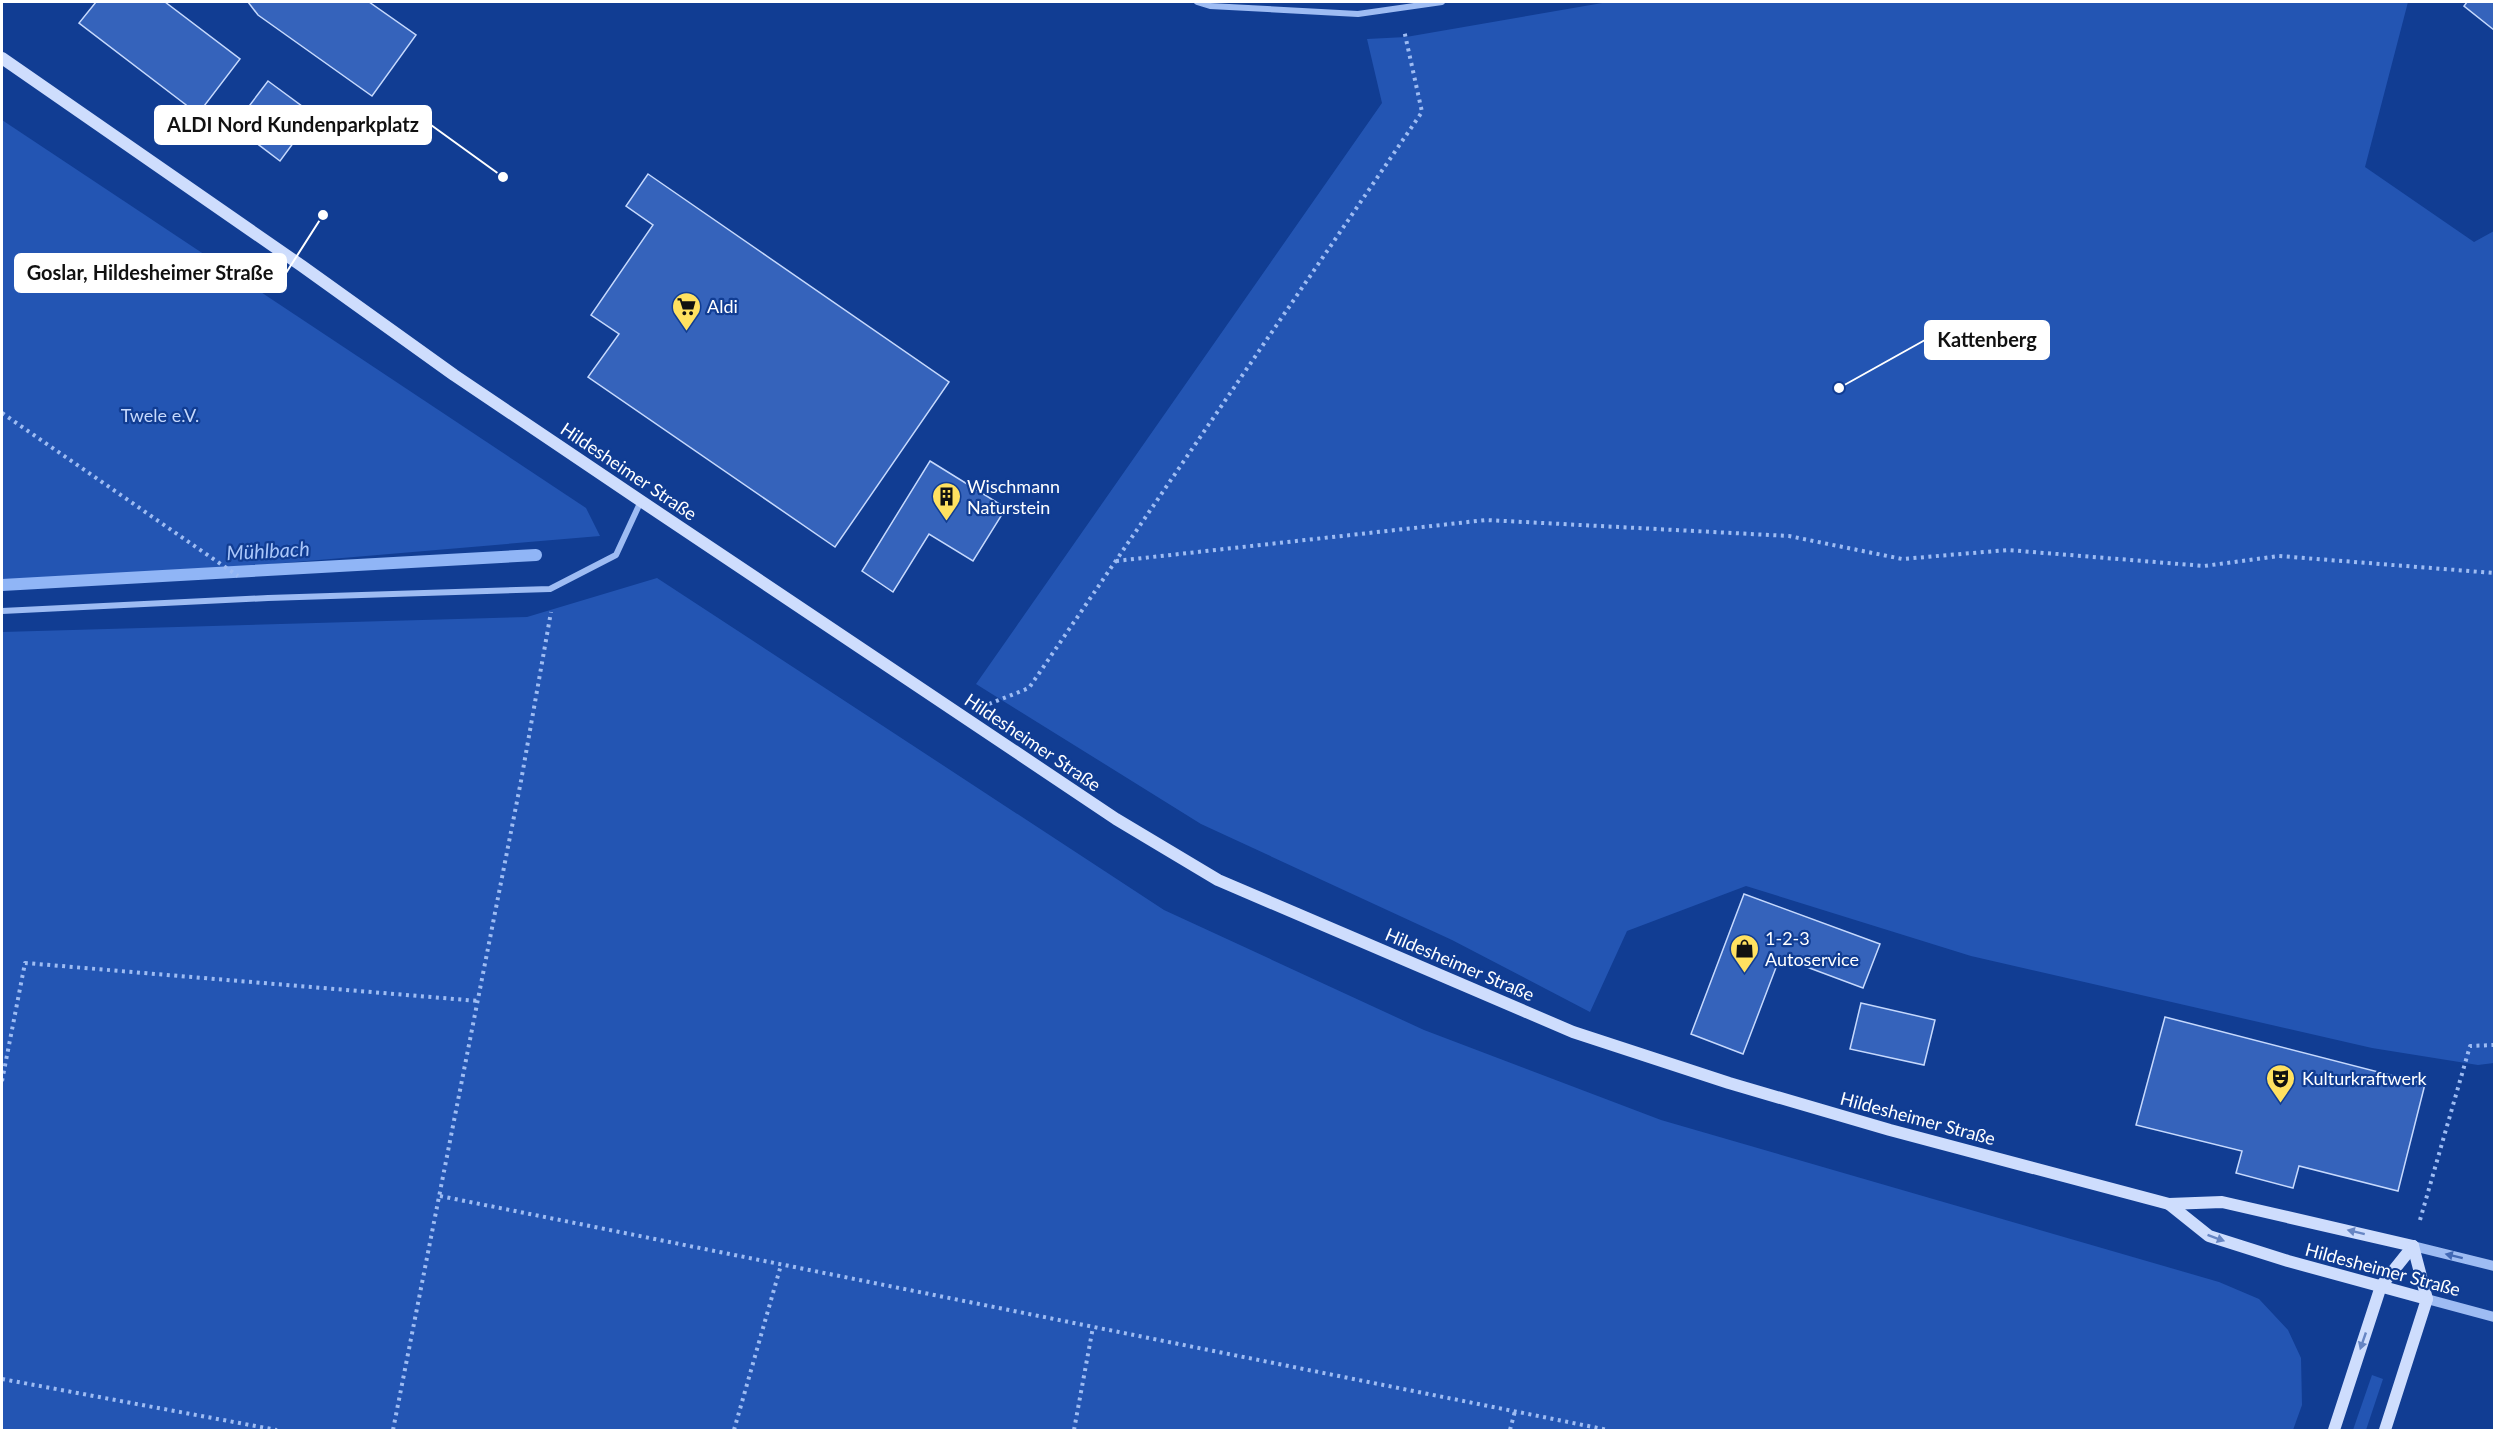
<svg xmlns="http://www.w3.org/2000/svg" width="2496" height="1432" viewBox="0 0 2496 1432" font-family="Lato,sans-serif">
	<rect width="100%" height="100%" fill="#113d93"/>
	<!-- green -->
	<g fill="#2355b3">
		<polygon points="1608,2 2408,2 2365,167 2474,242 2494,231 2494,1063 2478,1065 2372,1048 1971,956 1746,886 1627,931 1590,1012 1452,940 1201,824 976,684 1382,103 1367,39 1406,37"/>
		<polygon points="2,120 586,508 600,536 2,587"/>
		<polygon points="657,578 1164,910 1424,1030 1661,1120 2219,1282 2259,1299 2288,1330 2301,1358 2302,1405 2293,1430 2,1430 2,632 527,617"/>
		<polygon points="2372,1375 2383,1379 2366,1430 2353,1430"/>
	</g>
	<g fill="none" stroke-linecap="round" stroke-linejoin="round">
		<!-- stream -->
		<polyline stroke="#90b5f6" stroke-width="12" points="2,585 536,555"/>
	</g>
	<!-- building -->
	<g fill="#3563bb" stroke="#c6d9fd" stroke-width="1.5">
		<polygon points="96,2 165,2 240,59 198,114 79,23"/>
		<polygon points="248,2 369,2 416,35 372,96 258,15"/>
		<polygon points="2467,2 2494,2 2494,30 2464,6"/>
		<polygon points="268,81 314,115 280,161 234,126"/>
		<polygon points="648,174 949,382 835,547 588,377 619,334 591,315 653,225 626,206"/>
		<polygon points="930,461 1006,508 973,561 929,534 893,592 862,571"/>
		<polygon points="1744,894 1880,944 1863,988 1780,957 1743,1054 1691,1034"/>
		<polygon points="1861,1003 1935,1020 1924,1065 1850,1049"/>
		<polygon points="2165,1017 2425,1084 2398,1191 2299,1166 2293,1188 2236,1173 2242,1151 2136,1125"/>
	</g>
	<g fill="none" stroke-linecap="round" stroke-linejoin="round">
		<!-- path -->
		<g stroke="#9ebcf3" stroke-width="4" stroke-dasharray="3 4.5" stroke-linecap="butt">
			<polyline points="2,413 238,576"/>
			<polyline points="1116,561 1486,520 1789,536 1902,559 2008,550 2204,566 2279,556 2494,573"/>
			<polyline points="989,704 1029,688 1422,112 1404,30"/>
			<polyline points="2,1081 25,963 478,1001"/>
			<polyline points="440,1196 1608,1430"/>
			<polyline points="2420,1220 2470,1046 2494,1045"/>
			<polyline points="2,1379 277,1430"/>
			<polyline points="393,1430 521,781 551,612"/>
			<polyline points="734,1430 781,1265"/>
			<polyline points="1074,1430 1093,1327"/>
			<polyline points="1510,1430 1515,1411"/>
		</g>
		<!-- minor -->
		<g stroke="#9ebcf3" stroke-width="6">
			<polyline points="1197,2 1210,6 1358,14 1442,2"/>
			<polyline points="2,611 268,598 550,589 616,555 641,501"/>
		</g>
		<!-- tertiary -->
		<g stroke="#9ebcf3" stroke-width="10">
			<polyline points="2413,1246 2494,1266"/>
			<polyline points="2427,1299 2494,1317"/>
		</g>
		<!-- secondary -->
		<g stroke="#ceddfd" stroke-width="12">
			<polyline points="2,58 302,266 454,375 641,501 1116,819 1218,880 1573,1032 1729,1083 1890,1130 2169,1204 2222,1202 2413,1246"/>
			<polyline points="2169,1204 2209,1236 2288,1261 2427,1299"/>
			<polyline points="2334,1430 2381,1286 2413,1246"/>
			<polyline points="2385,1430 2427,1299 2413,1246"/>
		</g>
	</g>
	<!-- one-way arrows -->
	<defs><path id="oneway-solid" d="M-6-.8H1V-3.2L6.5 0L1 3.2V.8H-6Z" transform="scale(1.5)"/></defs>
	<g fill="#6685c3">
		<use href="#oneway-solid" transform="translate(2356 1232) rotate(-166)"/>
		<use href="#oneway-solid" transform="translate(2216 1238) rotate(20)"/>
		<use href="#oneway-solid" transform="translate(2363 1341) rotate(109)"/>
	</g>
	<use fill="#4269b5" href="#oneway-solid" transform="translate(2454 1256) rotate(-166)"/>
	<!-- icons -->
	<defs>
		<symbol id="supermarket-pin" viewBox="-11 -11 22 30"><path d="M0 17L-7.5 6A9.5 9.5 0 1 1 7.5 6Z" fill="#ffe160" stroke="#113d93"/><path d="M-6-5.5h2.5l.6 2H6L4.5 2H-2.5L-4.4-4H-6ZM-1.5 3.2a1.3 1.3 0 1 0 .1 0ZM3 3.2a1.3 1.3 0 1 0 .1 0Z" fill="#111"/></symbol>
		<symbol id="building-pin" viewBox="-11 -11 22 30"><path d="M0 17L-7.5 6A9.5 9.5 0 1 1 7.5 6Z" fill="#ffe160" stroke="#113d93"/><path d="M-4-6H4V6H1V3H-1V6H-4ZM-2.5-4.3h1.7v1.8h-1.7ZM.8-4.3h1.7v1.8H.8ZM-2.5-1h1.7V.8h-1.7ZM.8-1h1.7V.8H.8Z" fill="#111"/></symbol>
		<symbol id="shop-pin" viewBox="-11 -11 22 30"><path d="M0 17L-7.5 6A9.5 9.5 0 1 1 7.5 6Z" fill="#ffe160" stroke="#113d93"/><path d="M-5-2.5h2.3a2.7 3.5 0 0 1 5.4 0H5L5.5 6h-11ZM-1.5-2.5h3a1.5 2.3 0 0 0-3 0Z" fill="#111"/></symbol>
		<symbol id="theatre-pin" viewBox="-11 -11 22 30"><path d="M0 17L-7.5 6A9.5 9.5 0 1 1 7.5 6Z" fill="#ffe160" stroke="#113d93"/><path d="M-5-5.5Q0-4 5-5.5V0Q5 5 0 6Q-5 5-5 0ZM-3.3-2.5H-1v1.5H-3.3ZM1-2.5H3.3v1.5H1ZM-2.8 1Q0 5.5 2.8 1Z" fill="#111"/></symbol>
	</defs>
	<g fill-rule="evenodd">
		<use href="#supermarket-pin" x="670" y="290" width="33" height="45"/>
		<use href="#building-pin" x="930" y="480" width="33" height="45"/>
		<use href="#shop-pin" x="1728" y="932" width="33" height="45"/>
		<use href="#theatre-pin" x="2264" y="1062" width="33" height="45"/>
	</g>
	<g text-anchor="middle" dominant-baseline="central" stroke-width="4.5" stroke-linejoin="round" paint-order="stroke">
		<!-- poi labels -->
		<g font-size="18" fill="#fff" stroke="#113d93" text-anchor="start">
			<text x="707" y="306">Aldi</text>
			<text x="967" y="486">Wischmann<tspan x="967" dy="21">Naturstein</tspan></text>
			<text x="1765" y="938">1-2-3<tspan x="1765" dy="21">Autoservice</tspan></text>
			<text x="2302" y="1078">Kulturkraftwerk</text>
		</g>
		<!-- park labels -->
		<g font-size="18" fill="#c6d9fd" stroke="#113d93">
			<text x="160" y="415">Twele e.V.</text>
		</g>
		<!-- street labels -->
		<g font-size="18" fill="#fff" stroke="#113d93">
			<text transform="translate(629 471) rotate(34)">Hildesheimer Straße</text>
			<text transform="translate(1033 742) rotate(34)">Hildesheimer Straße</text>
			<text transform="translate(1460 964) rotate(23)">Hildesheimer Straße</text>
			<text transform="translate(1918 1118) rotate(15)">Hildesheimer Straße</text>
			<text transform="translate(2383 1269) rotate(15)">Hildesheimer Straße</text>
		</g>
		<!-- water labels -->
		<g font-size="20" font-style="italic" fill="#aac7fa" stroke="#113d93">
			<text transform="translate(268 550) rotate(-3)">Mühlbach</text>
		</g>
	</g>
	<!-- callouts -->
	<path fill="none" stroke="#fff" stroke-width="2" d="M503 177L431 125M323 215L286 273M1839 388L1925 340"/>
	<g fill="#fff" stroke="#113d93" stroke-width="2">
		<circle cx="503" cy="177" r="6"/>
		<circle cx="323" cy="215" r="6"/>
		<circle cx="1839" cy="388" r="6"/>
	</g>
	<g fill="#fff" stroke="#fff" stroke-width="2">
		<rect x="155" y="106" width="276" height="38" rx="6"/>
		<rect x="15" y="254" width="271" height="38" rx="6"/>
		<rect x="1925" y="321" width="124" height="38" rx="6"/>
	</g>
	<g font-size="20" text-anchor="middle" font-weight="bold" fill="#111">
		<text x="293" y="132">ALDI Nord Kundenparkplatz</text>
		<text x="150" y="280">Goslar, Hildesheimer Straße</text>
		<text x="1987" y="347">Kattenberg</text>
	</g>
	<!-- border -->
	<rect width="2496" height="1432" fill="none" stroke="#ffffff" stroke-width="6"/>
</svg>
